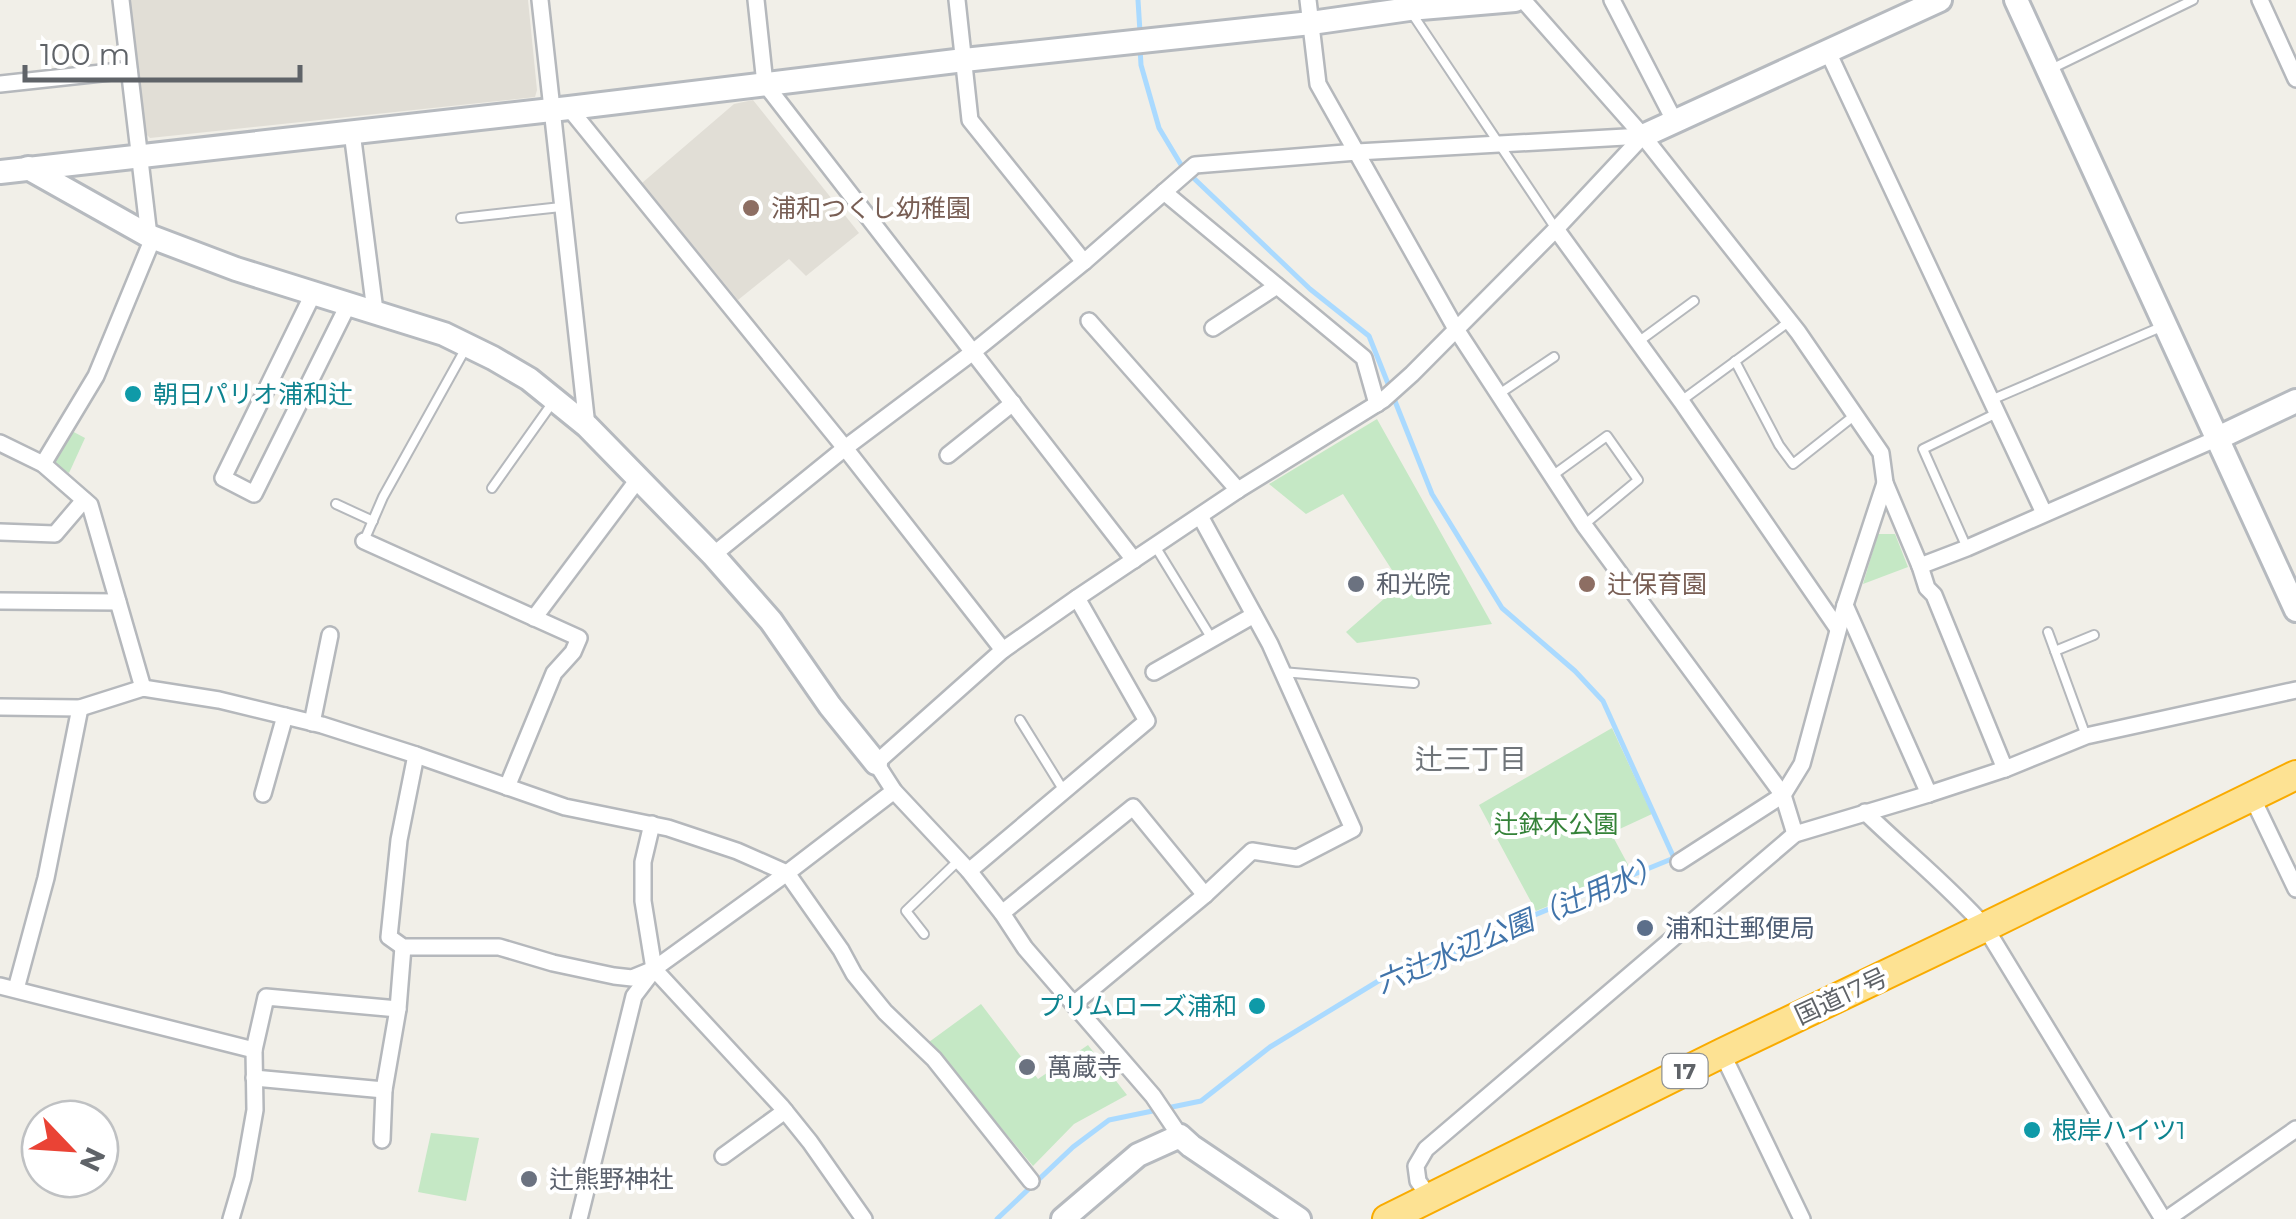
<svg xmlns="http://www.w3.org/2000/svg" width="2296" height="1219" viewBox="0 0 2296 1219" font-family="Montserrat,'Noto Sans JP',sans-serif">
	<rect width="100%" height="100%" fill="#f1efe8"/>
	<!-- education -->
	<g fill="#e1ded6">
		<polygon points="130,0 528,0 537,90 535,97 150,138 145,133"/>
		<polygon points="753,100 859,233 806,276 789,259 738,300 642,183 734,104"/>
	</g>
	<!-- green -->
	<g fill="#c5e8c5">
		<polygon points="1377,419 1492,624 1357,643 1346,632 1401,584 1343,494 1306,514 1269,484"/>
		<polygon points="70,430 85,438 69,473 51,464"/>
		<polygon points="1878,534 1895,534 1908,567 1863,584"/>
		<polygon points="1612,728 1652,814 1611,833 1632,872 1536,911 1479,805"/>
		<polygon points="981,1004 1038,1079 1088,1045 1127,1095 1074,1124 1033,1166 929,1042"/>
		<polygon points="431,1133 479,1138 466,1201 418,1192"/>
	</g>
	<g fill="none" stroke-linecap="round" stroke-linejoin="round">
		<!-- stream -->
		<g stroke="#aadaff" stroke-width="5">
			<polyline points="1138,0 1140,32"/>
			<polyline points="997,1219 1073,1147 1109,1120 1201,1101 1270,1047 1380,980 1439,959 1515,923 1674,858 1603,701 1575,671 1502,608 1432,494 1369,336 1310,289 1183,168 1159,128 1141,65 1140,48"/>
		</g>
		<defs>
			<g id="lane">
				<polyline points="1411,12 1556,229"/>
				<polyline points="2053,68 2193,0"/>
				<polyline points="461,218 561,207"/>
				<polyline points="1638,342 1694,301"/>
				<polyline points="1735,361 1779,445 1793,464 1855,415"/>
				<polyline points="1499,394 1554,357"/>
				<polyline points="1991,400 2161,327"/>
				<polyline points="1681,401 1790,321"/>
				<polyline points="1552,476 1607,436 1638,480 1585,524"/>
				<polyline points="492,488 553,402"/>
				<polyline points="336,504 373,521"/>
				<polyline points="364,541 383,497 467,346"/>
				<polyline points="1155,546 1212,639"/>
				<polyline points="1967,548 1923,449 1997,413"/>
				<polyline points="2048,632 2086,736"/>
				<polyline points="2055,651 2094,635"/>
				<polyline points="1282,672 1414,683"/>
				<polyline points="1020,720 1064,791"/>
				<polyline points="924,934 906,911 959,860"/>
			</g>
			<g id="street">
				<polyline points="121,0 149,236"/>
				<polyline points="540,0 587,426"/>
				<polyline points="756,0 765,84 1134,560"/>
				<polyline points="957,0 970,120 1084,262"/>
				<polyline points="1308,0 1318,84 1456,329 1584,525 1783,795 1795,834"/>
				<polyline points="1523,0 1643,136 1798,332 1881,453 1885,483 1920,566 1967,548 2218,438"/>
				<polyline points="1612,0 1675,122"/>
				<polyline points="2260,0 2296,79"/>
				<polyline points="1828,52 2044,513"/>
				<polyline points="0,84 129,70"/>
				<polyline points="569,108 845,448 1003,650"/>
				<polyline points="352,132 375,311"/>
				<polyline points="1164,192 1364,358 1377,404"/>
				<polyline points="1556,229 1681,401 1838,629"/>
				<polyline points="314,292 223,478 254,494 349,303"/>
				<polyline points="1089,321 1238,490"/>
				<polyline points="1213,328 1277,286"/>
				<polyline points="0,443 43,464 90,505 143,688"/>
				<polyline points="948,455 1013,403"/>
				<polyline points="43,464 96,376 153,238"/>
				<polyline points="0,532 55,534 84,500"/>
				<polyline points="364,541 579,638 573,652 554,673 507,787"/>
				<polyline points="713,555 845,448 973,352 1084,262 1195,165 1357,152 1643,136"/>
				<polyline points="1920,566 1927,588 1934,595 2005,769"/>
				<polyline points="0,601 118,602"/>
				<polyline points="1845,605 1929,794"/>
				<polyline points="534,618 639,478"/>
				<polyline points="1154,672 1254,615"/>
				<polyline points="0,707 80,708 143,688 219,700 322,725 416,755 565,807 668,828 737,851 787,873 841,950 854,974 885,1012 934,1059 1031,1181"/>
				<polyline points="312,723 330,635"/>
				<polyline points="416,755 399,840 389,937 403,947 499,947 553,963 614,976 632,978 654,969 787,873 894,791"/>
				<polyline points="263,794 285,716"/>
				<polyline points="2252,797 2296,889"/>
				<path d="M 1865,812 C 1905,851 1949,886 1985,927 L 2163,1219"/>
				<polyline points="652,824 643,862 643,901 654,969 781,1106 810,1142 864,1219"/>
				<polyline points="1679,862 1783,795 1802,764 1845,605 1885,483"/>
				<polyline points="969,871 1147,721 1077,598"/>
				<polyline points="1002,913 1133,807 1205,895"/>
				<polyline points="0,986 254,1050"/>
				<polyline points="16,989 46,878 80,708"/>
				<polyline points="1075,1003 1205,895 1252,851 1297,858 1353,829 1270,644 1200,516"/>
				<polyline points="1722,1053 1802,1219"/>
				<polyline points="254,1078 384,1090"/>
				<polyline points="1180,1136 1153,1096 1025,948 1002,913 969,871 894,791 876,763 1003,650 1077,598 1238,490 1383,400 1412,374 1556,229 1643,136"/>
				<polyline points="382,1140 384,1090 398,1009 403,947"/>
				<polyline points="723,1156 785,1111"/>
				<polyline points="1430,1198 1418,1181 1416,1166 1426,1149 1795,834 1929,794 2005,769 2086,736 2296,690"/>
				<polyline points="231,1219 243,1178 255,1110 254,1050 266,997 398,1009"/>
				<polyline points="579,1219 634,996 653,971"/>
				<polyline points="2167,1219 2296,1129"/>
			</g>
			<g id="secondary">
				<polyline points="2016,0 2296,610"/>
				<polyline points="1643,136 1940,0"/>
				<polyline points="28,168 149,236 236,269 444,334 493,358 529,379 587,426 713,555 771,621 830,706 876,763"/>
				<polyline points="0,172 569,108 964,60 1311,23 1409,9 1515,0"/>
				<polyline points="2218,438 2296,401"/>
				<polyline points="1063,1219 1138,1155 1180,1136 1191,1146 1299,1219"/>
			</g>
			<polyline id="highway" points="1387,1219 1722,1053 1985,927 2296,775"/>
		</defs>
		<!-- lane casing -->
		<use href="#lane" stroke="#b5b8bc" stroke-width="12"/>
		<!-- street casing -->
		<use href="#street" stroke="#b5b8bc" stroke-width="20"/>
		<!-- secondary casing -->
		<use href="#secondary" stroke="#b6babf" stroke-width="28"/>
		<!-- highway casing -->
		<use href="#highway" stroke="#f9ab00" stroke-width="32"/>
		<!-- lane -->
		<use href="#lane" stroke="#fff" stroke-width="8"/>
		<!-- street -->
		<use href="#street" stroke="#fff" stroke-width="15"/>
		<!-- secondary -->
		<use href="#secondary" stroke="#fff" stroke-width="22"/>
		<!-- highway -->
		<use href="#highway" stroke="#fde293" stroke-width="28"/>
	</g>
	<!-- markers -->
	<g fill="#8d6e63" stroke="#fff" stroke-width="4">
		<circle cx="751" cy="208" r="10"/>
		<circle cx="1587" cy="584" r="10"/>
	</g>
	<g fill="#0f9aa8" stroke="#fff" stroke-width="4">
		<circle cx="133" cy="394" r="10"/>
		<circle cx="1257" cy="1006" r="10"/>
		<circle cx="2032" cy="1130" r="10"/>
	</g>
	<g fill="#6b7280" stroke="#fff" stroke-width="4">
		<circle cx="1356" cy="584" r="10"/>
		<circle cx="1027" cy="1067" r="10"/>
		<circle cx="529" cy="1179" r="10"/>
	</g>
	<circle fill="#5c6f8a" stroke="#fff" stroke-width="4" cx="1645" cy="928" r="10"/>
	<g text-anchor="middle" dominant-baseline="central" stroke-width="8" stroke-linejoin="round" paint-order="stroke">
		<!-- shield labels -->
		<rect fill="#fff" stroke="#8f9295" stroke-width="2.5" x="1662.5" y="1054" width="45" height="34" rx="8"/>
		<g font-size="22" font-weight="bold" fill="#5f6368">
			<text x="1685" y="1071">17</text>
		</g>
		<!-- education labels -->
		<g font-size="25" fill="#785e54" stroke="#fff" text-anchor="start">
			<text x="771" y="208">浦和つくし幼稚園</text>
			<text x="1607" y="584">辻保育園</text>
		</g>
		<!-- culture labels -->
		<g font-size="25" fill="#0d838f" stroke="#fff" text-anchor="start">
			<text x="153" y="394">朝日パリオ浦和辻</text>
			<text x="1237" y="1006" text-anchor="end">プリムローズ浦和</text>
			<text x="2052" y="1130">根岸ハイツ1</text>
		</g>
		<!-- worship labels -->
		<g font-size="25" fill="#5b616d" stroke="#fff" text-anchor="start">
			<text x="1376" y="584">和光院</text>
			<text x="1047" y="1067">萬蔵寺</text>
			<text x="549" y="1179">辻熊野神社</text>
		</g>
		<!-- park labels -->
		<g font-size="25" fill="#348238" stroke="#fff">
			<text x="1556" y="824">辻鉢木公園</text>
		</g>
		<!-- service labels -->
		<g font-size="25" fill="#4e5e75" stroke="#fff" text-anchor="start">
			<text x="1665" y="928">浦和辻郵便局</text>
		</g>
		<!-- street labels -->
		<g font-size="25" fill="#5f6368" stroke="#fff">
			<text transform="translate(1841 996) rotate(-25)">国道17号</text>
		</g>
		<!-- neighbourhood labels -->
		<g font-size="28" fill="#70757a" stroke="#fff">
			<text x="1471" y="759">辻三丁目</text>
		</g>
		<!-- water labels -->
		<g font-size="28" font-style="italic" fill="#4174aa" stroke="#fff">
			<text transform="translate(1519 924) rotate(-23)">六辻水辺公園（辻用水）</text>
		</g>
	</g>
	<!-- north arrow -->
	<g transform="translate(70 1149) rotate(115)"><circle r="48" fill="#ffffff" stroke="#bfc1c3" stroke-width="2.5"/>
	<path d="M0-8L18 38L0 25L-18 38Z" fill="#ea4335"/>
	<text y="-15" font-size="28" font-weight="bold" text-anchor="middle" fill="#5f6368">N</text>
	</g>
	<!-- scale -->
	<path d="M25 65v15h275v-15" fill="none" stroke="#5f6368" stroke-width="5"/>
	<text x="40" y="65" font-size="30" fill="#5f6368" stroke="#ffffff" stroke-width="8" paint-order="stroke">100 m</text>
</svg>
